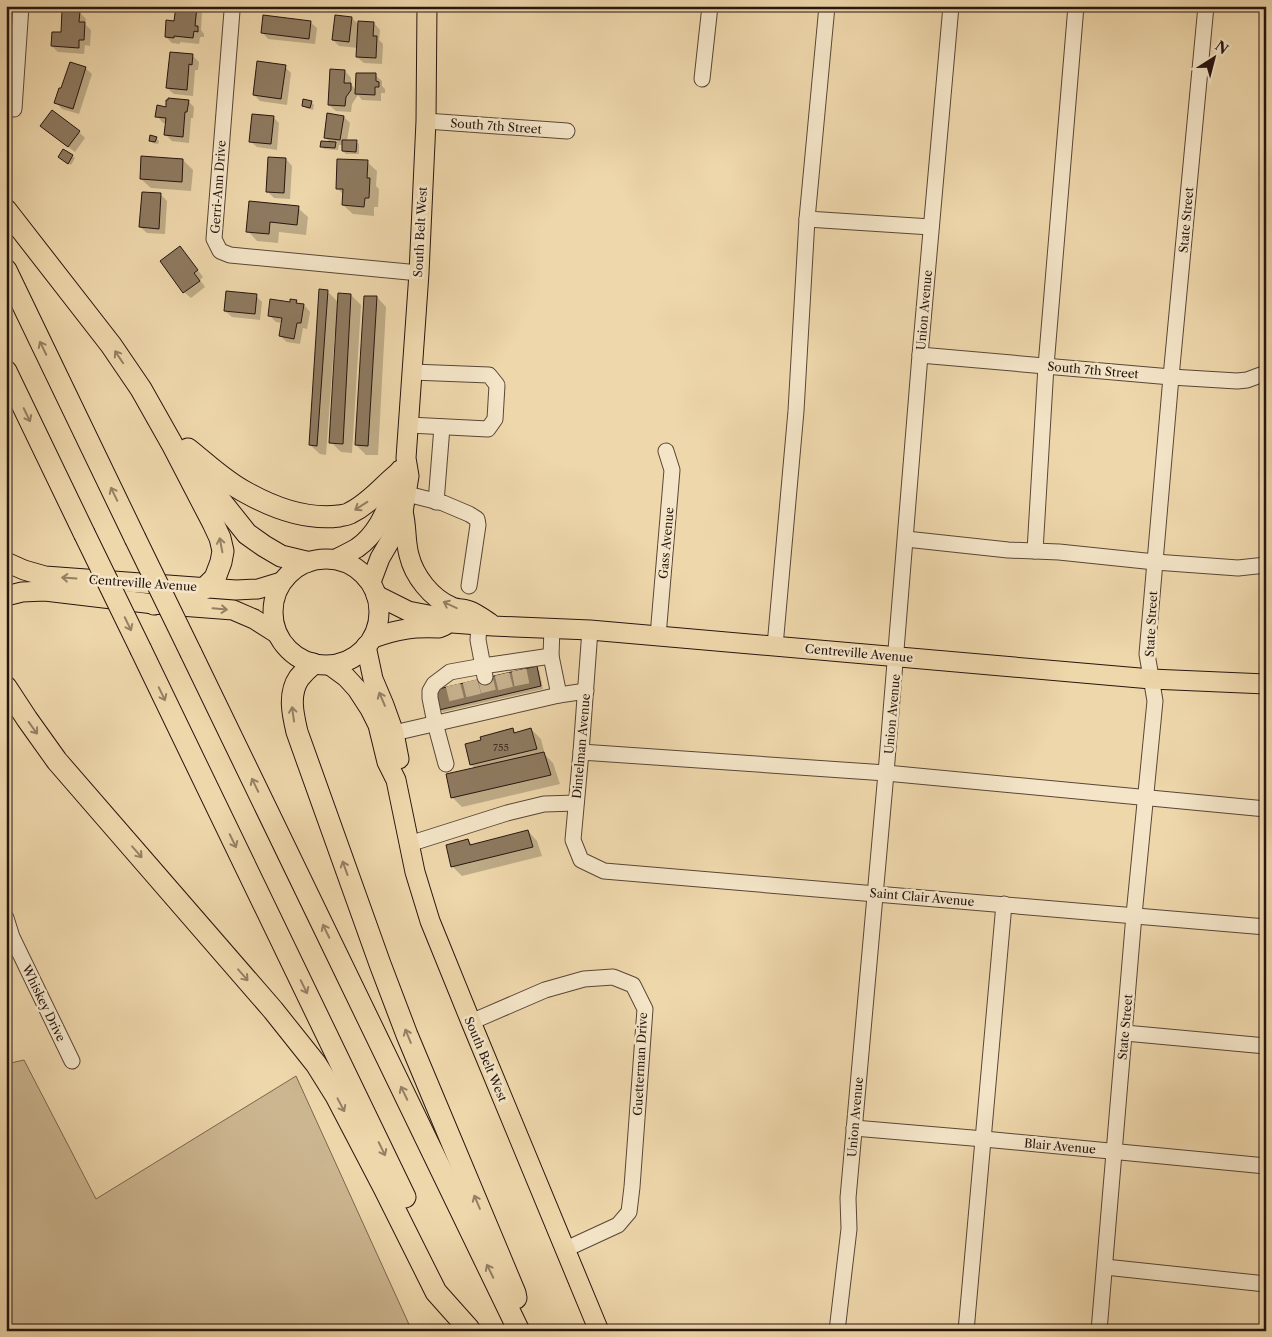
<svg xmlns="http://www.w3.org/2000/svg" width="1272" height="1337" viewBox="0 0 1272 1337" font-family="'Libre Caslon Text',serif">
	<rect width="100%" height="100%" fill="#eed7ab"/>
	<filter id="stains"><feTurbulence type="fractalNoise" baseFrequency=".004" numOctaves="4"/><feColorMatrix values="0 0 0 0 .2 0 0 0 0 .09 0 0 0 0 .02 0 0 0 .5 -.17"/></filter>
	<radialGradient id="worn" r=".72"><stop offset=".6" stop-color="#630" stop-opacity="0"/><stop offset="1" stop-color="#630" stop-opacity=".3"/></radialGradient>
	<!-- green -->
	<polygon fill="#ccb690" stroke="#7a6650" points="24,1060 96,1199 296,1076 412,1331 6,1331 6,1064"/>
	<!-- shadow -->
	<g fill="#0003">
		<polygon points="196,7 202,13 201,30 204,34 204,37 200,37 199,44 180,42 180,44 172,43 166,37 175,22"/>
		<polygon points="79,12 86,19 85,24 91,30 90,46 85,45 84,54 58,52 52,46"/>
		<polygon points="352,18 359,25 374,23 380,30 379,40 383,44 382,64 364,63 357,57 358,48 339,46 333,40"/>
		<polygon points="310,22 317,28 315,44 268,39 262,32"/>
		<polygon points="192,55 199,62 198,70 195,70 193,96 174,94 167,88"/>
		<polygon points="285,67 291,73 287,105 260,101 254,95"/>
		<polygon points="85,68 92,74 79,114 62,109 56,102"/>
		<polygon points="345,71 351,78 351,84 356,90 375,75 382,81 382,86 385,89 385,93 381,93 381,101 362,100 358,95 352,104 351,112 336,111 329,105"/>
		<polygon points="188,101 194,107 193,118 191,118 189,143 172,141 166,135 167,123 163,123 157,116 167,108"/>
		<polygon points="311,102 314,105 313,110 306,108 303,105"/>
		<polygon points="273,117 279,123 277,150 257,147 250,141"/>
		<polygon points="344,117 350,123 347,141 356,142 359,144 359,154 346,154 343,151 343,145 339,145 338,150 324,149 322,146 331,143 325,137"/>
		<polygon points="42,126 79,132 85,138 75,152 48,132"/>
		<polygon points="156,138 159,141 158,144 153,143 150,141"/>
		<polygon points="72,156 75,158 71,165 59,157"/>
		<polygon points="286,159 292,166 290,199 274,198 267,191"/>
		<polygon points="183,160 193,170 191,191 151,188 141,179"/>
		<polygon points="367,162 377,171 376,186 379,189 378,207 374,207 374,216 353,214 343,205 344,195 337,188"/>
		<polygon points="161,195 167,201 165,234 147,233 140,227"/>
		<polygon points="298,208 308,217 306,235 279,232 278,243 257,241 248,231"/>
		<polygon points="180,248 186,254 203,277 200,280 205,287 191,298 184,292"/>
		<polygon points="327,291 339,303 351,295 361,305 352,453 341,452 331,442 337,332 335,332 326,455 320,454 310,445"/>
		<polygon points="256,296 262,302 260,320 232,317 225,311"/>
		<polygon points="377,297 386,307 378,455 366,455 356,445"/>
		<polygon points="296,301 300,305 304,305 310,312 307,329 303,328 300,344 287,342 280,336 282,323 276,322 269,315"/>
		<polygon points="536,667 539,670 543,689 443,712 440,709"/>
		<polygon points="512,729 516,733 531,729 541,739 545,755 553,763 560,784 462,807 452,797 475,769 471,764"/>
		<polygon points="528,831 537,841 542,856 462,876 452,866 468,840 473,846"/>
	</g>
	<!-- building -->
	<g fill="#8e7a60" stroke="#27150f">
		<polygon points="176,6 197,6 195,26 198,26 198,32 194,31 193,38 174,36 174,38 165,37 166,20 174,21"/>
		<polygon points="62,10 80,11 79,22 85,22 84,40 79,40 79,48 51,46 52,32 61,32"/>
		<polygon points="263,15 311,21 309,39 261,33"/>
		<polygon points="335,15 352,17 349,42 332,40"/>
		<polygon points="358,21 374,22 373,36 377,36 376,58 356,57"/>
		<polygon points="170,52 193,54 192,65 189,64 187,90 166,88"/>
		<polygon points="257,61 286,65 281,99 253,95"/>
		<polygon points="70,62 86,67 73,109 54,103 59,88 61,88"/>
		<polygon points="330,69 345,70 344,83 351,83 351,90 346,97 345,106 328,105"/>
		<polygon points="356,73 376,73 376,81 379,82 379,87 375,87 375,95 355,94"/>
		<polygon points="168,98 189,100 187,112 185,112 183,137 164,135 166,118 155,117 157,105 166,107 166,100 168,100"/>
		<polygon points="303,99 312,101 310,108 302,106"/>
		<polygon points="52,110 80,131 68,147 40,126"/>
		<polygon points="327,113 344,116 340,140 324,138"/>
		<polygon points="252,114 274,116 271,144 249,142"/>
		<polygon points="150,135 157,137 155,142 149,141"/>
		<polygon points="342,140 357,140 356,152 342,151"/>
		<polygon points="321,141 336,142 335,148 320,147"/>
		<polygon points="63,149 73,155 68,164 58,157"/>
		<polygon points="141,156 183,159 182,182 140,179"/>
		<polygon points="268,157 286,158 284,193 266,192"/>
		<polygon points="337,159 368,160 367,178 370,178 369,198 365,198 364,207 342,205 343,189 336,189"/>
		<polygon points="142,192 161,193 159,229 139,227"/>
		<polygon points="249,201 299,206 297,225 270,222 269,234 246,232"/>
		<polygon points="180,246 198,270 194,273 200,281 183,293 160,261"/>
		<polygon points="319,289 328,290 317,446 309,445"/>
		<polygon points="226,291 257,294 255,314 224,311"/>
		<polygon points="338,293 351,294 343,444 329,443"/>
		<polygon points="364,296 377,296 368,446 355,445"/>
		<polygon points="270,299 290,302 290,299 297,300 296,303 304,304 301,323 297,323 294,339 279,336 282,318 268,316"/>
		<polygon points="537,666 541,686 439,710 434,690"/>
		<polygon points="513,728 514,733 531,728 537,749 470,765 465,744 481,740 480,737"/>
		<polygon points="544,752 551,775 451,798 446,774"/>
		<polygon points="528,830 533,847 451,867 446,845 468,839 470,845"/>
	</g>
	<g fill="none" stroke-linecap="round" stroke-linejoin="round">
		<!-- minor-tunnel -->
		<g stroke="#c6b08c" stroke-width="15" stroke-dasharray="15 8" stroke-linecap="butt">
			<polyline points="519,670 523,690"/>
			<polyline points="502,674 507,694"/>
			<polyline points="485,677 490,698"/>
			<polyline points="470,681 475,701"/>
			<polyline points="453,685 458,705"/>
		</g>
		<defs>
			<g id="minor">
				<polyline points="827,6 807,219 931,227"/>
				<polyline points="232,11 214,239 220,251 230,255 419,273"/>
				<polyline points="702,79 710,6"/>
				<polyline points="14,109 21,6"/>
				<polyline points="426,121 567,131"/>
				<polyline points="920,355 1171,377 1237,381 1247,380 1266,373"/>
				<polyline points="409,425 488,429 495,419 497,385 489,375 412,372"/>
				<polyline points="395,491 443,503 469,514 477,519 478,525 469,586"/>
				<polyline points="436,502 442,427"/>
				<polyline points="906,539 1008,550 1059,552 1155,562 1238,568 1266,565"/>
				<polyline points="1035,551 1046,366 1076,6"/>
				<polyline points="479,625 478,640 485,677"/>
				<polyline points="552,628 551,656 559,695"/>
				<polyline points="590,630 581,752 573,840 581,860 604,871 1266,927"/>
				<polyline points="658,636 672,470 666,451"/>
				<polyline points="775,646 796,411 807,219"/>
				<polyline points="394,733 559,695 586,691"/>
				<polyline points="581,752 886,773 1266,809"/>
				<polyline points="446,764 435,723 430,698 430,691 434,684 450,672 483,666 551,656"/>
				<polyline points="409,844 507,813 544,804 576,803"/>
				<polyline points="6,918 12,937 72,1061"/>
				<polyline points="471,1022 545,990 584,979 613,977 633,985 645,1009 632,1187 629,1212 618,1225 566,1249"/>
				<polyline points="1125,1033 1266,1046"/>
				<polyline points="854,1128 984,1139 1266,1166"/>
				<polyline points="1105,1267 1266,1284"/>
				<polyline points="837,1331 849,1229 848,1198 886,773 920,355 951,6"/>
				<polyline points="966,1331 1004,904"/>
				<polyline points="1099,1331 1134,915 1155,701 1147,654 1171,377 1206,6"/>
			</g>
			<g id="major">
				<path d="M 403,512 C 407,526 405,541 409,555 C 414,576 431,598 452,607 C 457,609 465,609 470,611 C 477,614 484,619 490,623"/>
				<path d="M 336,559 C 342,556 350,552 357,548 C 376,535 385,514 393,493 C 396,485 396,477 400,470"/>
				<circle cx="326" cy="612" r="53"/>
				<polyline points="6,562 24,570 45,576 236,590 258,589 281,582"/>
				<polyline points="371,582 380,558 397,529 403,512 409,476 406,458 419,273 426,121 427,6"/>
				<polyline points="376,595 408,611 439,617 452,623 493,626 590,630 1151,679 1266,684"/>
				<polyline points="6,596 22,592 45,591 154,604 233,610 254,619 276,633"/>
				<path d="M 373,638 C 398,629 413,627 439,628 L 444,626"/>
				<polyline points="366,646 373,679 384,705 394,733 399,759"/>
				<polyline points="331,666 346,677 357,689 370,709 378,725 387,762 396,780 415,872 430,921 471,1022 599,1331"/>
			</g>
			<g id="highway">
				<polyline points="6,210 111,345 141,389 172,444 213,523 220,538 223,551 221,562 215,578 205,588 190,596 169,598 154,604"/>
				<polyline points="6,270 135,538"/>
				<polyline points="6,371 84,533"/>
				<path d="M 188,449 C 207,464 225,482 247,493 C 274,508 307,520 339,516 C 343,515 347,515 350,513 C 369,504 382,487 398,474"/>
				<polyline points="199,469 212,490 247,534 264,546 281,556 306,562"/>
				<polyline points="141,650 405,1197"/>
				<polyline points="191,653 519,1331"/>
				<path d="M 313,664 C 308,668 303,673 299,678 C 288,694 293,715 297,732 L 380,964 L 407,1035 L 515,1293 L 516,1298"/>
				<polyline points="6,687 27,719 57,761 273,1010 316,1064 336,1096 384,1188 436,1292 469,1329"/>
			</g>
		</defs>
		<!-- minor casing -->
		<use href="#minor" stroke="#594636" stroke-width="17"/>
		<!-- major casing -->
		<use href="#major" stroke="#27150f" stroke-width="21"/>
		<!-- highway casing -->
		<use href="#highway" stroke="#27150f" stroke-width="23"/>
		<!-- minor -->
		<use href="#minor" stroke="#f4e5c8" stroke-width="15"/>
		<!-- major -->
		<use href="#major" stroke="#eed7ab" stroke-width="19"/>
		<!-- highway -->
		<use href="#highway" stroke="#eed7ab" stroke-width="21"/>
		<defs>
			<g id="highway-bridge">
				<polyline points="84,533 141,650"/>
				<polyline points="135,538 191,653"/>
			</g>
		</defs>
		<!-- highway-bridge casing -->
		<use href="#highway-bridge" stroke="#27150f" stroke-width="23" stroke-linecap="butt"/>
		<!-- highway-bridge -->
		<use href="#highway-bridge" stroke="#eed7ab" stroke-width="21"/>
	</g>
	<!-- one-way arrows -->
	<defs><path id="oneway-shaft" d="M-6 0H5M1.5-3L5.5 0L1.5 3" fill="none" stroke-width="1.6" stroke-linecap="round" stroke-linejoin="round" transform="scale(1.25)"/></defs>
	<g stroke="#948065">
		<use href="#oneway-shaft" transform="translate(43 348) rotate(-116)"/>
		<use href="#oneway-shaft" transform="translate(119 357) rotate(-124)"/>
		<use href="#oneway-shaft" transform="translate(27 415) rotate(64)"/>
		<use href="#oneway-shaft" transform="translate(114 494) rotate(-116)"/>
		<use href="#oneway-shaft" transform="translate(361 506) rotate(147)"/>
		<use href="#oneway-shaft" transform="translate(221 545) rotate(-101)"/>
		<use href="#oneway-shaft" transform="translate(69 578) rotate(-176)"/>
		<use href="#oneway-shaft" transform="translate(450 605) rotate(-155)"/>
		<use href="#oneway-shaft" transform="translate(220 609) rotate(5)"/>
		<use href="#oneway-shaft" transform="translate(128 624) rotate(64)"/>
		<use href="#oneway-shaft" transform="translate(162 694) rotate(64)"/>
		<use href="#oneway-shaft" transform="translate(382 699) rotate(-113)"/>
		<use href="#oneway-shaft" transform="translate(293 714) rotate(-98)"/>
		<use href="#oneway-shaft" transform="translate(33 728) rotate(54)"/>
		<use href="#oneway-shaft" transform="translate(255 785) rotate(-116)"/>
		<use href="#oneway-shaft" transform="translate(233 841) rotate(64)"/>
		<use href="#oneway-shaft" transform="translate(137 852) rotate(49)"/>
		<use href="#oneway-shaft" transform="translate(345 868) rotate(-110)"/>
		<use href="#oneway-shaft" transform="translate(326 931) rotate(-116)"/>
		<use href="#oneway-shaft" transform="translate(243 975) rotate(49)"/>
		<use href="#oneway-shaft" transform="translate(304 987) rotate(64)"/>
		<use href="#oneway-shaft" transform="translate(408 1036) rotate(-112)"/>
		<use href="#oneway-shaft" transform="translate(404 1093) rotate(-116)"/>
		<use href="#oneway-shaft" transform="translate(341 1105) rotate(62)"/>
		<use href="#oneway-shaft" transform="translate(382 1149) rotate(64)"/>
		<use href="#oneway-shaft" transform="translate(477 1202) rotate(-113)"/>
		<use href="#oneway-shaft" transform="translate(490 1271) rotate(-116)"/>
	</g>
	<g text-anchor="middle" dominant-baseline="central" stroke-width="5" stroke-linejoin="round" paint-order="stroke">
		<!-- number labels -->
		<g font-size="10" fill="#412e23">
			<text x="501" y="747">755</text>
		</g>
		<!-- street labels -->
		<g font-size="12" fill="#27150f" stroke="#f4e5c8">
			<text transform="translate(496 126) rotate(4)">South 7th Street</text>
			<text transform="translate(218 187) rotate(-86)">Gerri-Ann Drive</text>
			<text transform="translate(1186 220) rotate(-85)">State Street</text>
			<text transform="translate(420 232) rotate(-87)">South Belt West</text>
			<text transform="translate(924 310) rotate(-85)">Union Avenue</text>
			<text transform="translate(1093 370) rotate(5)">South 7th Street</text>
			<text transform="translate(666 543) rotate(-85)">Gass Avenue</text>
			<text transform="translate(143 583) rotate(4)">Centreville Avenue</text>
			<text transform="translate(1151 624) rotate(-87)">State Street</text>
			<text transform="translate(859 653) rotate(5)">Centreville Avenue</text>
			<text transform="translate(892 714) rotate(-85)">Union Avenue</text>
			<text transform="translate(581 746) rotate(-85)">Dintelman Avenue</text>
			<text transform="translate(922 897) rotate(5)">Saint Clair Avenue</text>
			<text transform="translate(44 1003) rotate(64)">Whiskey Drive</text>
			<text transform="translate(1125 1027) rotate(-85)">State Street</text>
			<text transform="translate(486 1059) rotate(67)">South Belt West</text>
			<text transform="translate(640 1064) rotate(-87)">Guetterman Drive</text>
			<text transform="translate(855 1117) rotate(-85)">Union Avenue</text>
			<text transform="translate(1060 1146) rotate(5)">Blair Avenue</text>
		</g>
	</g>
	<!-- margin -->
	<rect width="1272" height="1337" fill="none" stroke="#eed7ab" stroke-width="25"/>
	<rect x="8" y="8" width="1257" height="1322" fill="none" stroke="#27150f" stroke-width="2.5"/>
	<rect x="12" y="12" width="1247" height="1312" fill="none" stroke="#27150f"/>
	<!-- north arrow -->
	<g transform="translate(1214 58) rotate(36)" stroke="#f4e5c8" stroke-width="4" paint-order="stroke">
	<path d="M0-4L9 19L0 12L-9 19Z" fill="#27150f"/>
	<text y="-8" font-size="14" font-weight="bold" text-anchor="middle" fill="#27150f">N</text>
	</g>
	<rect width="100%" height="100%" filter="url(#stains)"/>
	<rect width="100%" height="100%" fill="url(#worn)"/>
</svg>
